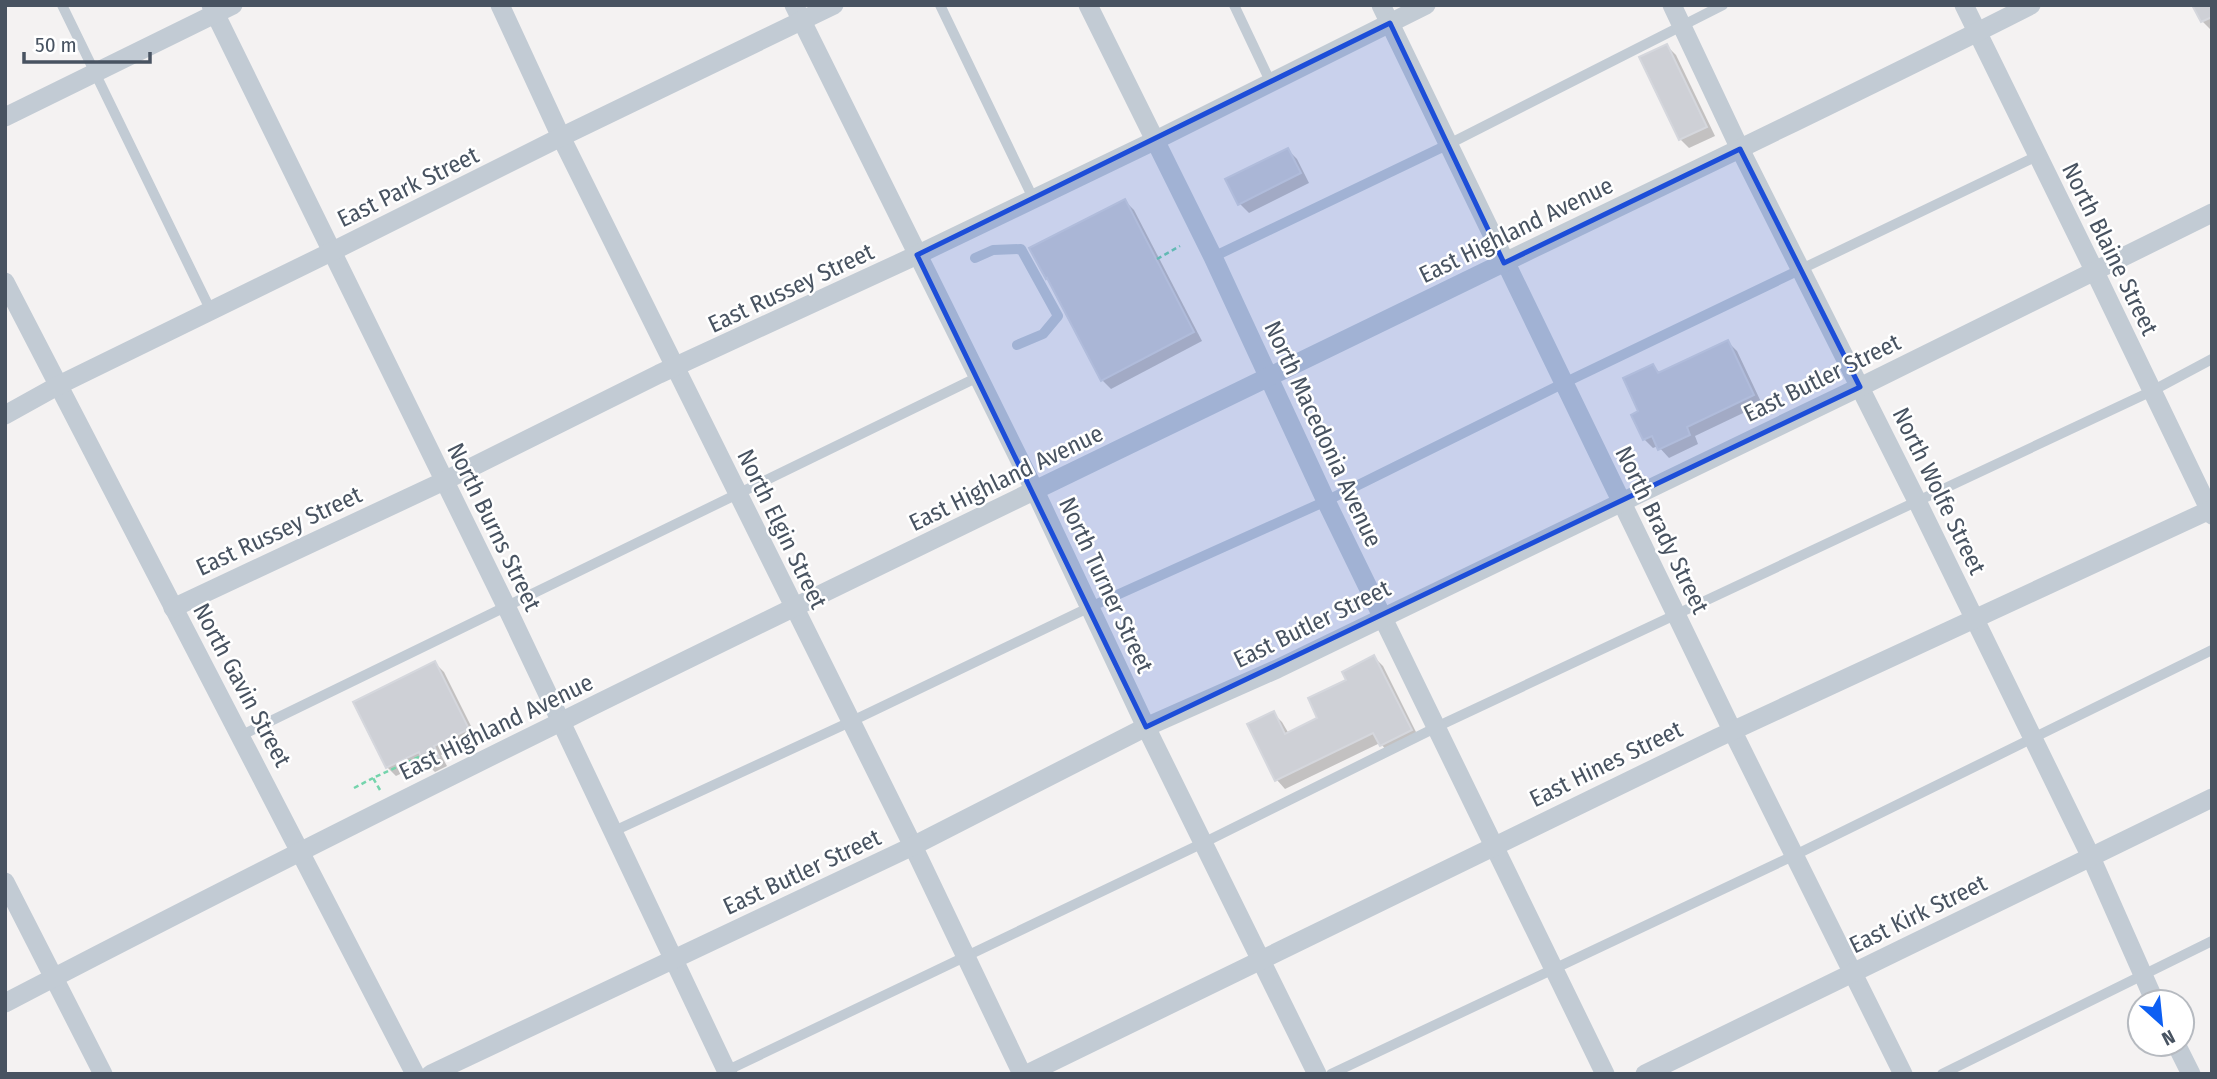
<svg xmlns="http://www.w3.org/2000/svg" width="2217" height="1079" viewBox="0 0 2217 1079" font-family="'Fira Sans Condensed',sans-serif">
	<rect width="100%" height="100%" fill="#f4f2f2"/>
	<!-- shadow -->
	<g fill="#0003">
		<polygon points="2212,5 2212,30 2211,30 2202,21"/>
		<polygon points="1667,46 1676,55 1715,136 1689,148 1680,139"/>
		<polygon points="1288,150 1297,159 1309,183 1249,213 1240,204"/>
		<polygon points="1125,201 1134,210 1202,341 1111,389 1102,380"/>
		<polygon points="1728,342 1737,351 1762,404 1695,436 1698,444 1669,458 1658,446 1653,448 1644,439 1633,416 1640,412 1653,366 1660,373"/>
		<polygon points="1374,657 1383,666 1420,740 1390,754 1380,743 1285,789 1277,780 1273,713 1282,722 1289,734 1320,719 1349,680"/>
		<polygon points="435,663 444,672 477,738 441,755 447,766 435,772 425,762 396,776 387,767"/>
	</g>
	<!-- building -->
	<g fill="#ced0d6" stroke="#d5d7dd" stroke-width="2">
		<polygon points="2192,5 2212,5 2212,17 2201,22"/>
		<polygon points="1667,44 1707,127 1679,140 1639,57"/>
		<polygon points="1288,148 1301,173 1238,205 1225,179"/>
		<polygon points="1125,199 1194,332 1101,381 1047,278 1046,279 1029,248"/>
		<polygon points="1728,340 1754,395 1687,427 1690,435 1658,450 1652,436 1643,440 1631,415 1638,411 1623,378 1653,364 1658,373"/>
		<polygon points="1374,655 1412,730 1380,746 1373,733 1275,781 1247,724 1274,711 1285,734 1317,718 1308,698 1346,680 1342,672"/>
		<polygon points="435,661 469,729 434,746 439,757 424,764 419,752 386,768 353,702"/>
	</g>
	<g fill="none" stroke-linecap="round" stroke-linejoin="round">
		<!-- path -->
		<g stroke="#74d4ac" stroke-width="2.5" stroke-dasharray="5 3.5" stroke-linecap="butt">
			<polyline points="1157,259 1180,246"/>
			<polyline points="354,788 373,778"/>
			<polyline points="380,790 373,778 421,756"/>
		</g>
		<!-- lane -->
		<g stroke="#c2cbd4" stroke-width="10">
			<polyline points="62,5 211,311"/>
			<polyline points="940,5 1033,198"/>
			<polyline points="1234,5 1271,83"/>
			<polyline points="1213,257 1449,144 1723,5"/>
			<polyline points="975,258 993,250 1021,249 1058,316 1043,334 1017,345"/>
			<polyline points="242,735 978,377"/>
			<polyline points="612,832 850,722 1088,608 1326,501 1564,383 2037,156"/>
			<polyline points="726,1071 1203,843 1447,722 2152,391 2212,359"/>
			<polyline points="1331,1074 1793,856 2212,650"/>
			<polyline points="1942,1074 2212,941"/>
		</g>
		<!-- street -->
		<g stroke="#c2cbd4" stroke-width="19">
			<polyline points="211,5 506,606 728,1074"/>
			<polyline points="500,5 561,137 913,846 1022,1074"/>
			<polyline points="794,5 1035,491 1146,727 1317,1074"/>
			<polyline points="1088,5 1213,257 1326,501 1605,1074"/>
			<polyline points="1381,5 1733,732 1903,1074"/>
			<polyline points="1672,5 1740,149 1917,501 2090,855 2155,1002"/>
			<polyline points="1964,5 2094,270 2212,515"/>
			<polyline points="5,117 233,5"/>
			<polyline points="5,282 415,1074"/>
			<polyline points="5,415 59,385 333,251 561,137 834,5"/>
			<polyline points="173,608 444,481 659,374 917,255 1156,140 1426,5"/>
			<polyline points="5,882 103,1074"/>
			<path d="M 5,1003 C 498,746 1001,508 1501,264 C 1678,178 1856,94 2031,5"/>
			<polyline points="2176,1044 2191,1074"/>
			<polyline points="431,1074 913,846 1146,727 1277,669 1860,387 2212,213"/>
			<polyline points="1027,1074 1717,738 2212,509"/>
			<polyline points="1645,1074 2212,798"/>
		</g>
	</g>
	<!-- marked area -->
	<path fill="#1d4ed8" fill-opacity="0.2" stroke="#1d4ed8" stroke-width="5" stroke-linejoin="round" d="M 1390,23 L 1504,263 L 1740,149 L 1860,387 L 1146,727 L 917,255 Z"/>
	<g text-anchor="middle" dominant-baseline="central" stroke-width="5" stroke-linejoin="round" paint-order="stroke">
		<!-- street labels -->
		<g font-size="24" fill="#485361" stroke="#fff">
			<text transform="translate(408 187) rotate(-26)">East Park Street</text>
			<text transform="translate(1516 230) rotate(-26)">East Highland Avenue</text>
			<text transform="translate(2110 249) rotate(64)">North Blaine Street</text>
			<text transform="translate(791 288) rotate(-25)">East Russey Street</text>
			<text transform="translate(1822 378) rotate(-26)">East Butler Street</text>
			<text transform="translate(1323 434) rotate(65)">North Macedonia Avenue</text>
			<text transform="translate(1006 478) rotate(-26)">East Highland Avenue</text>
			<text transform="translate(1939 491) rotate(64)">North Wolfe Street</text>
			<text transform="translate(494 527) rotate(64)">North Burns Street</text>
			<text transform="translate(782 529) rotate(64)">North Elgin Street</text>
			<text transform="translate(1662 530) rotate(64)">North Brady Street</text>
			<text transform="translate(279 531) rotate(-25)">East Russey Street</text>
			<text transform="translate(1106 585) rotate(65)">North Turner Street</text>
			<text transform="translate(1312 624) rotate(-26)">East Butler Street</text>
			<text transform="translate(242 685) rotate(62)">North Gavin Street</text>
			<text transform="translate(496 727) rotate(-26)">East Highland Avenue</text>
			<text transform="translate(1606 764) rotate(-26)">East Hines Street</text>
			<text transform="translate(802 872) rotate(-25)">East Butler Street</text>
			<text transform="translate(1918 914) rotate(-26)">East Kirk Street</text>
		</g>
	</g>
	<!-- border -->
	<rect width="2217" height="1079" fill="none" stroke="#485361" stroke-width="14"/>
	<!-- north arrow -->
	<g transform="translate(2161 1023) rotate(153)"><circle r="33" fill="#ffffff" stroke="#b6bac0" stroke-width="2"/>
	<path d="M0-5L12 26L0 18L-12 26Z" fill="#0d5ff3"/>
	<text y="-10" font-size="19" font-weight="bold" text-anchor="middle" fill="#485361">N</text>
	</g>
	<!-- scale -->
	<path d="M24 52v10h126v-10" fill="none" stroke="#485361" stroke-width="3.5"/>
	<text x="35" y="52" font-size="21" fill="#485361" stroke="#ffffff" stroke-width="5" paint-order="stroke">50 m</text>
</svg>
